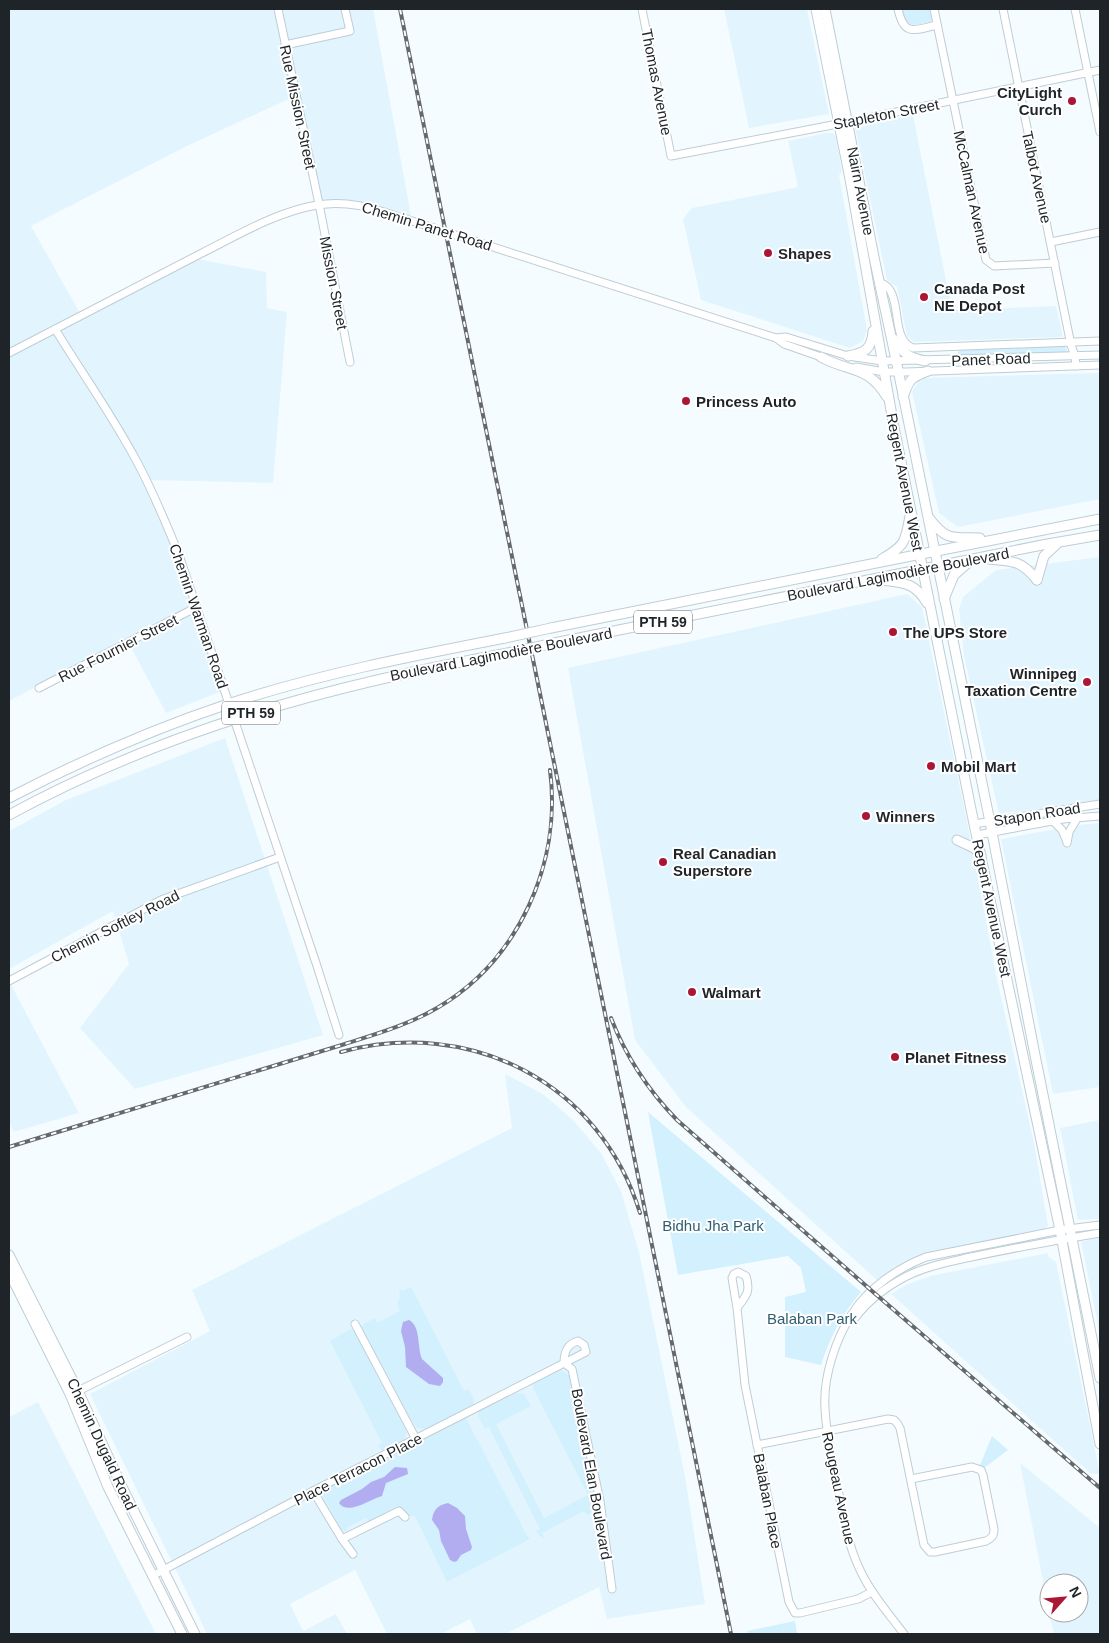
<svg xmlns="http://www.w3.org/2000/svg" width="1109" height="1643" viewBox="0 0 1109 1643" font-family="Arial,sans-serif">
	<rect width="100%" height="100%" fill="#f5fcff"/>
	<!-- built -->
	<g fill="#e2f5fe">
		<polygon points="9,9 373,9 412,221 370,207 319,204 295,96 187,146 31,226 81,315 192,258 266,272 267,308 287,312 273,483 147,480 161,510 225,690 166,713 127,640 9,701"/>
		<polygon points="724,9 807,9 829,114 749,128"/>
		<polygon points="913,115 952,310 1056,306 1063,337 914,342 907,336 897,287 887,280 855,128"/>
		<polygon points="826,133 833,133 836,137 842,172 839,175 867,330 863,341 850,348 701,300 683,219 692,208 798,187 788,141"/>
		<polygon points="1100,373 1100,499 958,527 939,513 912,392 921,378"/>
		<polygon points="1100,557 1100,800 999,814 964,656 959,609 963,597 996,570"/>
		<polygon points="907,594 922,607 967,821 997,979 1034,1143 1048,1226 1043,1230 953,1247 917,1259 879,1282 686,1107 635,1040 568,668"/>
		<polygon points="225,738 323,1035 135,1089 80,1028 129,964 113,911 9,969 9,831 66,800"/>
		<polygon points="1100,823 1100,1087 1053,1094 1001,839 1078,825"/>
		<polygon points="9,981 79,1113 14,1132 9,1123"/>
		<polygon points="505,1074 543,1094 574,1121 601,1153 621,1191 639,1252 685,1476 705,1604 607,1619 599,1587 505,1634 477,1634 470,1619 441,1634 387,1634 355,1570 290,1604 303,1631 336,1614 347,1634 207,1634 90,1394 210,1331 192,1290 512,1128"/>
		<polygon points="1100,1120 1100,1219 1078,1220 1060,1128"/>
		<polygon points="1100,1237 1100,1335 1081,1242"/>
		<polygon points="1048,1253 1049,1257 1056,1262 1100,1474 1091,1474 891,1294 906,1285 930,1276"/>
		<polygon points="38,1402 156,1634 9,1634 9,1417"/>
		<polygon points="1020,1463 1100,1528 1100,1634 1054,1634 1049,1613 1079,1613 1079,1583 1049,1583 1049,1612"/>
	</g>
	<!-- green -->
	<g fill="#d2f0fd">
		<path d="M 902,9 L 930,9 L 932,18 L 931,22 C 914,25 906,30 902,9 Z"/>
		<polygon points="1064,346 1067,349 1066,353 954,357 960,350"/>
		<path d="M 648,1112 L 861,1292 C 842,1314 830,1337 821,1365 L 785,1357 L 785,1297 L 806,1292 L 801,1268 L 788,1256 L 678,1275 Z"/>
		<polygon points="411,1287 464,1391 469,1389 474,1399 473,1406 426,1429 417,1428 400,1403 361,1330 363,1324 375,1318 377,1323 400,1311 397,1304 400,1297 399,1289 400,1288 402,1291"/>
		<polygon points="351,1329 355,1330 407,1431 404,1440 384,1451 380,1449 378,1445 382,1443 330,1341"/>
		<polygon points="561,1370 568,1374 570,1378 596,1507 594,1511 587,1515 586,1513 582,1512 542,1533 545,1538 542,1538 536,1531 540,1529 489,1427 485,1429 478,1416 479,1411 516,1393 524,1394 531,1406 496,1424 544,1518 588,1495 533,1388 534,1383"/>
		<polygon points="466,1418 527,1536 530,1539 447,1582 415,1516 409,1516 399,1510 369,1522 366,1518 346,1528 348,1532 342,1530 323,1497 324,1491"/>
		<polygon points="992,1436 1008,1450 984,1468 980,1465"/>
		<polygon points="795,1621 797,1634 748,1634 747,1631"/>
	</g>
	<!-- water -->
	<g fill="#b2adf1">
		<path d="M 409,1320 C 421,1326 417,1347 422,1359 L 443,1378 L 443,1382 L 440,1386 L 429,1384 L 406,1367 L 405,1347 L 401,1331 L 403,1322 Z"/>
		<path d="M 395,1467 L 407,1468 L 408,1474 L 386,1483 L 382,1496 C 370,1499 348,1516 339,1503 L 341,1500 L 362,1489 L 371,1482 L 384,1477 Z"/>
		<path d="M 448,1503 L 457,1508 L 465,1516 L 466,1529 L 472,1547 L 471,1550 L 461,1555 L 457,1561 L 454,1562 L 450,1560 L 441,1541 L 439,1530 L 432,1520 C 433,1510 438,1505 448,1503 Z"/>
	</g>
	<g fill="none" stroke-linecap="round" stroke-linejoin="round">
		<defs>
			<g id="minor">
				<polyline points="278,9 319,204 350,362"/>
				<polyline points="642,9 671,156 848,122 1100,70"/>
				<path d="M 898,9 C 904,37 914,30 937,25"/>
				<polyline points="934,9 986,260 994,266 1055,263"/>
				<polyline points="1003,9 1071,345 1075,356 1076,366"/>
				<polyline points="1075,9 1100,132"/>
				<polyline points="285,45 350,31 345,9"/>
				<polyline points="1051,242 1100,232"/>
				<path d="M 879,282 C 884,284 889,287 891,292 C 900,308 893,341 913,348 L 1100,341"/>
				<path d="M 55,329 C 82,373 112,415 136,460 C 153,491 166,523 179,555 L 316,963 L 339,1035"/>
				<polyline points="776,338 786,337 848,356 882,361 1100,355"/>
				<path d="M 9,353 C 73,320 137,286 202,253 C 238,235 276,212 317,205 C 340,201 363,205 384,212 L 776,338 L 784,344 L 824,358"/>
				<polyline points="856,367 884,372 906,372 1100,365"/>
				<polyline points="39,688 197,607"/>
				<polyline points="1053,821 1062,830 1067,842"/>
				<polyline points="974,824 1100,804"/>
				<polyline points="977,835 1063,819 1100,816"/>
				<polyline points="1067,843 1069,832 1078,817"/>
				<polyline points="9,981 161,900 280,857"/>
				<path d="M 737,1308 C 746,1296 751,1292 746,1276 L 738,1272 L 734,1274 L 732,1278 L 737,1308 L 745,1385 L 789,1602 L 795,1613 L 800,1613 L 858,1599 L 872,1592"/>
				<path d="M 855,1318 C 868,1301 886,1287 905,1277 C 926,1266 949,1262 971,1257 C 1014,1248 1057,1240 1100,1233"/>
				<polyline points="355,1324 416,1439"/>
				<polyline points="564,1363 572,1369 600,1501 612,1589"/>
				<polyline points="78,1391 187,1337"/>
				<path d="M 757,1445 L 888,1419 L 894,1420 L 897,1423 L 900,1428 L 924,1545 L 930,1552 L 935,1552 L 986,1541 C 992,1538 994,1536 994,1529 L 983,1475 L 981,1470 L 972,1467 L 911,1479"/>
				<polyline points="313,1491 342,1539 399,1511 405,1517"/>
				<polyline points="342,1539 353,1554"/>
				<path d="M 152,1576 L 313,1491 L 586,1352 L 584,1345 L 578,1341 C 567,1344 564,1352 564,1363"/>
				<path d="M 904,1634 C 889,1614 872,1595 861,1572 C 847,1544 843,1514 837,1484 C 832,1459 826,1434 825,1408 C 823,1378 835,1340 852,1314 C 868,1288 898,1268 926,1257 L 1060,1230 L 1100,1225"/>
			</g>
			<g id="major">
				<polyline points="816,9 850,179 894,427 911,511 974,824 1060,1230 1100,1444"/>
				<polyline points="825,9 875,262 895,355 990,822 1034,1050 1100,1378"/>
				<path d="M 894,339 C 902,353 910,358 925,361"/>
				<path d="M 848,356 C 865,353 872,349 873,331"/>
				<path d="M 821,357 C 850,373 868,365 887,397"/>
				<path d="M 903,397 C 909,380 911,377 928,371"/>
				<path d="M 929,518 C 947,542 953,537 980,538"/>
				<path d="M 882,559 C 906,545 905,542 910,516"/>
				<path d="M 988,559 C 1012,561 1021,560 1037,580"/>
				<path d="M 881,580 C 903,583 915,582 927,603"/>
				<polyline points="1037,580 1044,556 1058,543"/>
				<polyline points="944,599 954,575 970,561"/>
				<polyline points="551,628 911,556 1100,519"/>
				<polyline points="554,643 1042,545 1100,535"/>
				<path d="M 9,798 C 80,761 153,729 228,704 C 319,674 412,656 505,638"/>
				<path d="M 9,815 C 167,729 332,685 508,653"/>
				<polyline points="957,840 974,848 981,855"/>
				<polyline points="9,1255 78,1391 123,1489 195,1634"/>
				<polyline points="9,1272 70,1394 108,1487 182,1634"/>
			</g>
		</defs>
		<!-- minor casing -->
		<use href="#minor" stroke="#becdd5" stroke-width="9"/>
		<!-- major casing -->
		<use href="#major" stroke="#becdd5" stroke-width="11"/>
		<!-- minor -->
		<use href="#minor" stroke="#fff" stroke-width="7"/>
		<!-- major -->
		<use href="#major" stroke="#fff" stroke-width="9"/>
		<defs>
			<g id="rail">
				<polyline points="400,9 536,674 731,1634"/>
				<path d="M 611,1018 C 626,1057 648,1090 677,1120 L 872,1291 L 1100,1488"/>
				<path d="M 341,1052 C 470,1017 600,1082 640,1213"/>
				<path d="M 9,1147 L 345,1044 C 376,1034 408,1025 437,1008 C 519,960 562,863 550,770"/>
			</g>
		</defs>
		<!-- rail casing -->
		<use href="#rail" stroke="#63696c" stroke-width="4"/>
		<!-- rail -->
		<use href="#rail" stroke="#fff" stroke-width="2" stroke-dasharray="5.5" stroke-linecap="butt"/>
		<defs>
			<g id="major-bridge">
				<polyline points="505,638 551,628"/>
				<polyline points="508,653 554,643"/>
			</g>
		</defs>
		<!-- major-bridge casing -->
		<use href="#major-bridge" stroke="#becdd5" stroke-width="11" stroke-linecap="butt"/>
		<!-- major-bridge -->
		<use href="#major-bridge" stroke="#fff" stroke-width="9"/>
	</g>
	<!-- markers -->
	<g fill="#ac1635" stroke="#fff" stroke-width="2">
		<circle cx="1072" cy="101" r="5"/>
		<circle cx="768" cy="253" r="5"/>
		<circle cx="924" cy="297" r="5"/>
		<circle cx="686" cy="401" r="5"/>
		<circle cx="893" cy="632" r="5"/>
		<circle cx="1087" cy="682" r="5"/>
		<circle cx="931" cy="766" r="5"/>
		<circle cx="866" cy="816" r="5"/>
		<circle cx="663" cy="862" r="5"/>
		<circle cx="692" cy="992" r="5"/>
		<circle cx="895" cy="1057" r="5"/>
	</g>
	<g text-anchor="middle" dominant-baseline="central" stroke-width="4" stroke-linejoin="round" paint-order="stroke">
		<!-- shield labels -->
		<g fill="#fff" stroke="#626668" stroke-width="1">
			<rect x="634" y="610.5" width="58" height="23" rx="4"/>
			<rect x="222" y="701.5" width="58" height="23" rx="4"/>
		</g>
		<g font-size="14" font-weight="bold" fill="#1e2427">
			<text x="663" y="622">PTH 59</text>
			<text x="251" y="713">PTH 59</text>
		</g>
		<!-- street labels -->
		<g font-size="15" fill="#1e2427" stroke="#fff">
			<text transform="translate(657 82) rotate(79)">Thomas Avenue</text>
			<text transform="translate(298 107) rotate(78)">Rue Mission Street</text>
			<text transform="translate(886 114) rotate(-11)">Stapleton Street</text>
			<text transform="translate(1037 177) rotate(78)">Talbot Avenue</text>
			<text transform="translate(861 191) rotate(79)">Nairn Avenue</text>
			<text transform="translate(972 192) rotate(78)">McCalman Avenue</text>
			<text transform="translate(427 226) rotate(17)">Chemin Panet Road</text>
			<text transform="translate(334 283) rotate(79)">Mission Street</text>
			<text transform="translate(991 359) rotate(-2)">Panet Road</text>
			<text transform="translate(905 482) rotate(79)">Regent Avenue West</text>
			<text transform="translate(898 574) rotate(-11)">Boulevard Lagimodière Boulevard</text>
			<text transform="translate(199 616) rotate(71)">Chemin Warman Road</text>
			<text transform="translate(118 648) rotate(-27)">Rue Fournier Street</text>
			<text transform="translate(501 654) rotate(-11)">Boulevard Lagimodière Boulevard</text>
			<text transform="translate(1037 814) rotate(-9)">Stapon Road</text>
			<text transform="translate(992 908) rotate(78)">Regent Avenue West</text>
			<text transform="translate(115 926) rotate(-27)">Chemin Softley Road</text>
			<text transform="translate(102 1444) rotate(65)">Chemin Dugald Road</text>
			<text transform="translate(358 1469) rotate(-27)">Place Terracon Place</text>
			<text transform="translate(592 1474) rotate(80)">Boulevard Elan Boulevard</text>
			<text transform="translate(839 1488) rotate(78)">Rougeau Avenue</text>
			<text transform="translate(768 1501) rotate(79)">Balaban Place</text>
		</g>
		<!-- poi labels -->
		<g font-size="15" font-weight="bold" fill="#1e2427" stroke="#fff" text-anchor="start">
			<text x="1062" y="92" text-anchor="end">CityLight<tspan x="1062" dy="17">Curch</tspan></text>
			<text x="778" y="253">Shapes</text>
			<text x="934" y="288">Canada Post<tspan x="934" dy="17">NE Depot</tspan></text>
			<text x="696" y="401">Princess Auto</text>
			<text x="903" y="632">The UPS Store</text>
			<text x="1077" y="673" text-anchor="end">Winnipeg<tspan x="1077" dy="17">Taxation Centre</tspan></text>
			<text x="941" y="766">Mobil Mart</text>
			<text x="876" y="816">Winners</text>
			<text x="673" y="853">Real Canadian<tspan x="673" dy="17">Superstore</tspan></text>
			<text x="702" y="992">Walmart</text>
			<text x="905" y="1057">Planet Fitness</text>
		</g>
		<!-- park labels -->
		<g font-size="15" fill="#2f5e71" stroke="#fff">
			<text x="713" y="1225">Bidhu Jha Park</text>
			<text x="812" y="1318">Balaban Park</text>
		</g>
	</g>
	<!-- border -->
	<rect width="1109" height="1643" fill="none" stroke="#1e2427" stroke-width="20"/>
	<!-- north arrow -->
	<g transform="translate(1064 1598) rotate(63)"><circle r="24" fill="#ffffff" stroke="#a5a7a9"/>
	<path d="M0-4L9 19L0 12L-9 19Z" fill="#ac1635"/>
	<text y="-8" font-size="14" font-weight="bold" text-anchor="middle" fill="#1e2427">N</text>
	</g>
</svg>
